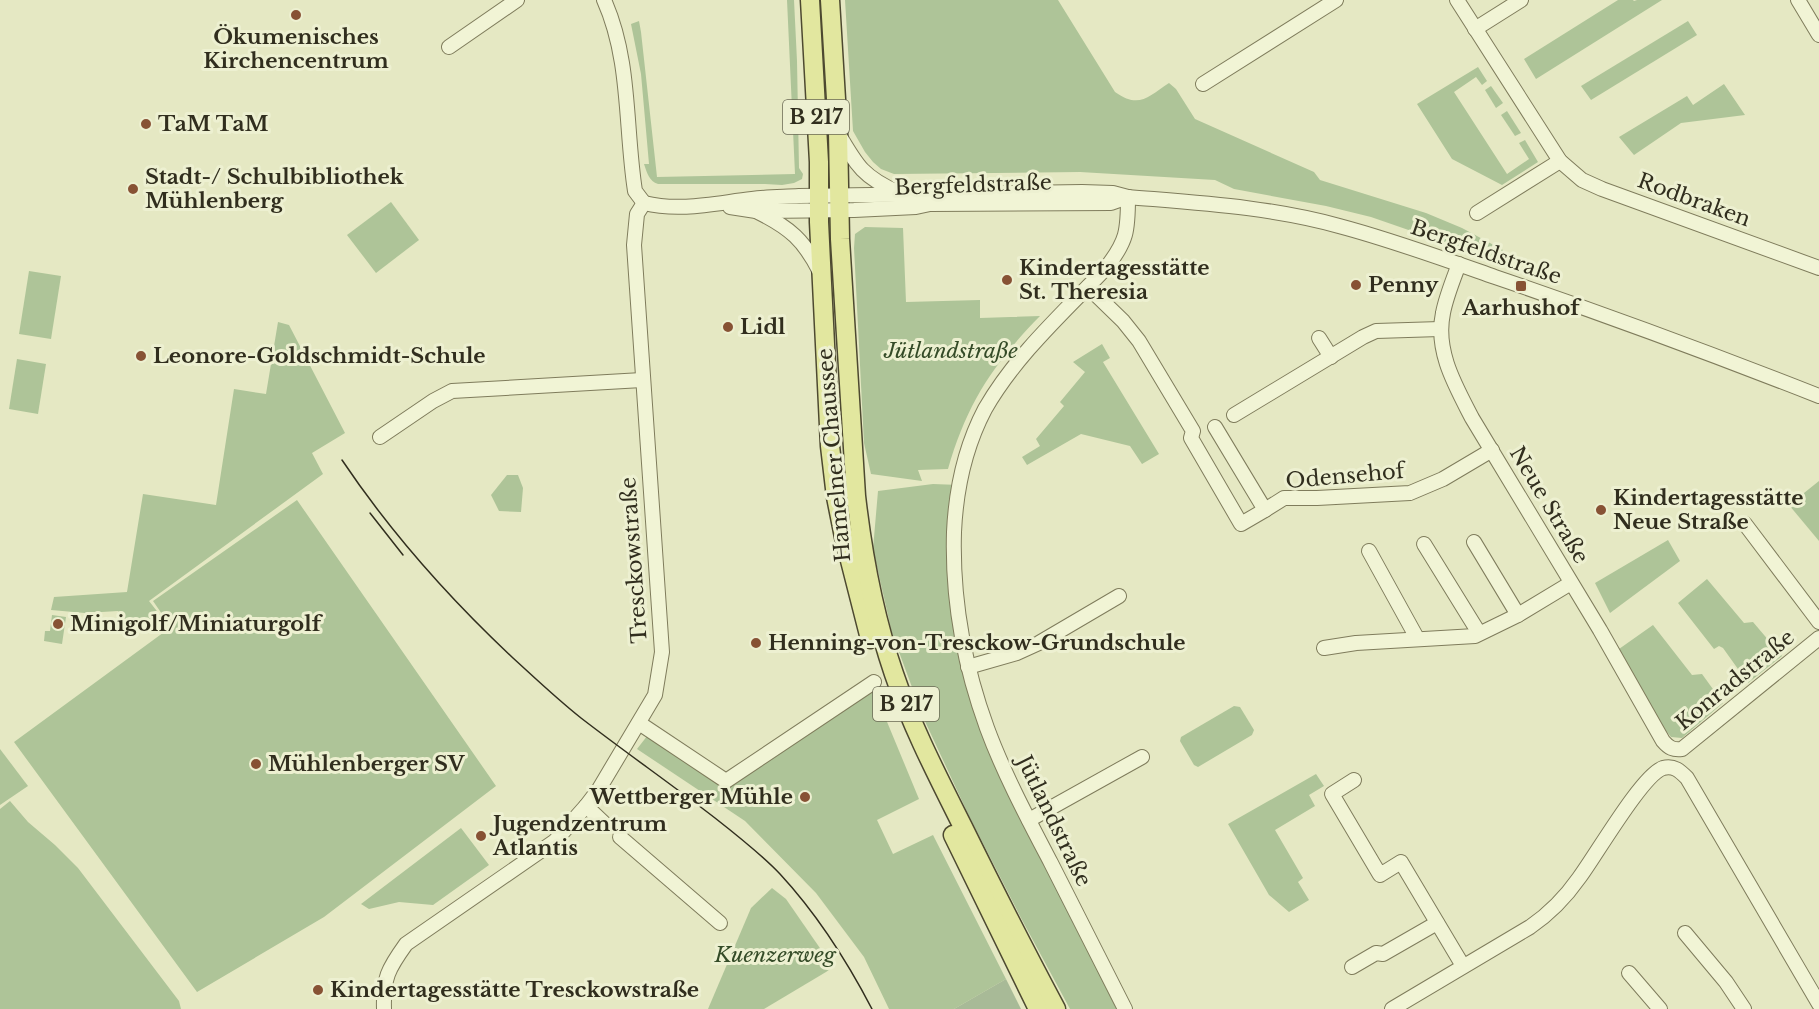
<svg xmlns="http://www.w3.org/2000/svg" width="1819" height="1009" viewBox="0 0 1819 1009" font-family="'Libre Baskerville',serif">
	<rect width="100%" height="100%" fill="#e5e8c3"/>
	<!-- green -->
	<g fill="#aec498">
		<path d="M 787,0 L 794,0 L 797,61 L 799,168 L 803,174 L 802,179 L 794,183 L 782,185 L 765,184 L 658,184 C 649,181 647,173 644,164 L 649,164 L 641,74 L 631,24 L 639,21 L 641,32 L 657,177 L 795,174 Z"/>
		<path d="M 845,0 L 1058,0 L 1115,92 C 1139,109 1148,97 1169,83 L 1176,89 L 1195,119 L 1314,172 L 1320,180 L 1426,213 L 1462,228 L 1503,250 L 1498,261 L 1371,217 L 1326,206 L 1234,189 L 1215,180 L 1080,172 L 894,174 L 881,169 L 873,162 L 865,152 L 853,131 Z"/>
		<polygon points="1618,0 1633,0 1634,1 1637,0 1662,0 1536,79 1524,59"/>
		<polygon points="1688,21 1697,35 1591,100 1581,86"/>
		<polygon points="1478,67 1487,81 1482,85 1476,77 1454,92 1507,174 1529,159 1519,143 1525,140 1538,162 1502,185 1452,159 1417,104"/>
		<polygon points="1724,84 1745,115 1681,123 1634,155 1619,137 1687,96 1693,105"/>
		<polygon points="1491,86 1503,103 1496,108 1485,90"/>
		<polygon points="1507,111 1521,133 1515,136 1501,115"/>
		<polygon points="391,202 419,240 376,273 347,235"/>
		<path d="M 865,227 L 903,228 L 906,302 L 980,300 L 980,318 L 1040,316 C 993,364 967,403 948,469 L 918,470 L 922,481 L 871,474 L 864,443 L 854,248 L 855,234 Z"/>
		<polygon points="29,271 61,276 51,339 19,334"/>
		<polygon points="278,322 289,325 345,433 312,453 323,474 149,601 160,615 134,632 118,611 85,613 51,610 54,597 127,592 143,494 216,505 234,389 266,394"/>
		<polygon points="1102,344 1110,358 1103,362 1159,454 1142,464 1130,446 1081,434 1027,465 1022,457 1040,446 1036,439 1064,406 1060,402 1085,372 1073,362"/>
		<polygon points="17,359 46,364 38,414 9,409"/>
		<polygon points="507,475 518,475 523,488 521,512 499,511 491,495"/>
		<polygon points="1819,481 1819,541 1789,505"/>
		<polygon points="933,484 959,485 960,623 1002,763 1124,1009 1070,1009 1021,918 969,816 923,717 892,633 873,549 878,491"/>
		<polygon points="297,500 496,786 324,917 197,992 14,742 171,627 153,601"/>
		<polygon points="1668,540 1680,561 1610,613 1595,583"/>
		<polygon points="1707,579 1744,623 1753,622 1782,656 1748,683 1723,648 1719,646 1714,649 1678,603"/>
		<polygon points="52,615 66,617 62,644 44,641 45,631 50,631"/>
		<polygon points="1653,625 1692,675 1702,674 1723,703 1682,738 1671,737 1663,727 1619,649"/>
		<polygon points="873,688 919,799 877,820 893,854 933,835 1006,979 954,1009 889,1009 864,957 816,893 745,821 637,749 651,731 729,783"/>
		<polygon points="1234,706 1240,707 1254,730 1252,735 1198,767 1194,765 1180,741 1181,737"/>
		<polygon points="0,749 28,786 0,805"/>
		<polygon points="1316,774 1324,786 1309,795 1315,806 1275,830 1303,878 1298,882 1309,900 1289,912 1269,895 1228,824"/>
		<polygon points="10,801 28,822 55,845 78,868 179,1001 181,1009 0,1009 0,809"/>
		<polygon points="461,828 489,865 433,905 399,902 369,909 361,904"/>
		<polygon points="772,888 786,899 833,967 826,972 764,1009 708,1009 751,908"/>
	</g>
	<!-- cemetery -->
	<polygon fill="#a8ba97" points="1006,979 1021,1009 954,1009"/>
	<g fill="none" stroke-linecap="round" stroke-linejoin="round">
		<defs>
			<g id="minor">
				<path d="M 604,0 C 631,60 625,127 635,191 L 644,203"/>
				<polyline points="1457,0 1560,161 1582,180 1602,189 1819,268"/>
				<polyline points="1798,0 1819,35"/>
				<polyline points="1475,29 1521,0"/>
				<polyline points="449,47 517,0"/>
				<polyline points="1203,84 1336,0"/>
				<path d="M 838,133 C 857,166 863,177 899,193"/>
				<path d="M 644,203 C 680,212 716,203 752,199 C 767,197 783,197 799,196 L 1082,192 L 1113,193 L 1128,197 C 1199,203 1271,207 1339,226 C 1392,240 1444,259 1495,277 C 1604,314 1712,354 1819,396"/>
				<polyline points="730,207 756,211 854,210 916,207 930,204 1111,203 1128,197"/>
				<path d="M 758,212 C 790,228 804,240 820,272"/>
				<polyline points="1477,213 1560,161"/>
				<path d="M 1459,264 C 1453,280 1446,297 1443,313 C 1435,351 1455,385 1472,418 L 1600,630 L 1663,741 C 1669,748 1673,750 1682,749 L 1819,638"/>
				<polyline points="1088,287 1123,321 1139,341 1193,431 1191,438 1241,524 1265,510"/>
				<polyline points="1319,338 1331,357"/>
				<polyline points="1234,415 1363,337 1376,331 1440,329"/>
				<polyline points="1215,427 1265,510 1284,498 1317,498 1410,493 1443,479 1492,450"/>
				<polyline points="380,437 433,401 452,391 642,380"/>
				<polyline points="1745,524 1819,622"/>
				<polyline points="1474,542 1518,615"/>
				<polyline points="1424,544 1479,633"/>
				<polyline points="1369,551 1417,638"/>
				<polyline points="1324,648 1356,643 1475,636 1518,615 1571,583"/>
				<polyline points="968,667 1017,653 1039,643 1119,596"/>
				<polyline points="639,723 726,781 874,682"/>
				<polyline points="1354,780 1332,794 1380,875 1401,862 1463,966"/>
				<polyline points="586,806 606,825"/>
				<polyline points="1029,820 1142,757"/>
				<polyline points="620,837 720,923"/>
				<polyline points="1685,933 1726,982 1744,1009"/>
				<polyline points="1352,967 1376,953 1383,954 1437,923"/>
				<polyline points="1629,973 1660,1009"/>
				<path d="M 384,1009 C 383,978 388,969 406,944 L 555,841 L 586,806 L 599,789 L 655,695 L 662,652 L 634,245 L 637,214 L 644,203"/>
				<path d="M 1125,1009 C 1100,960 1076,912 1051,863 C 1028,819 1004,774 987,728 C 964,665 952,598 954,532 C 956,489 965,447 985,409 C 1016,355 1063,313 1106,268 C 1127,241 1128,231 1128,197"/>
				<path d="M 1392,1009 L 1530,927 C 1549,914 1565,898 1579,878 C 1595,857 1642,775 1663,768 C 1674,765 1680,771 1687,778 L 1819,1004"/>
			</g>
			<g id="major">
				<polyline points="810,0 819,162 819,222 830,446 836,497 844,537 870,639"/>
				<path d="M 830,0 L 838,132 L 840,239 L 856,496 C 863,557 874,616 894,674 C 912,727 938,777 963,827 C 993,888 1024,949 1056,1009"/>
				<polyline points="953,835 1038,1009"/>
			</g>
		</defs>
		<!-- minor casing -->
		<use href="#minor" stroke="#7f7c5c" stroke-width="16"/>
		<!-- major casing -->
		<use href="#major" stroke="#4d4930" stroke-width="21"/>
		<!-- minor -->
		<use href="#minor" stroke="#f1f4d5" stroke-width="14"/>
		<!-- major -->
		<use href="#major" stroke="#e2e79f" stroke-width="18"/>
		<!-- tram -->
		<g stroke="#312e1e" stroke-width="1.5">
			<path d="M 342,460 C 391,533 449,598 513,658 C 535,678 557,699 581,718 C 625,752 671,784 715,818 C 738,836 761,854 780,874 C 817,914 847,961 872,1009"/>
			<polyline points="370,513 403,555"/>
		</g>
	</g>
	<!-- markers -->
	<g fill="#875234" stroke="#edf0d1" stroke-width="2">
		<circle cx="296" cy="15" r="6"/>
		<circle cx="146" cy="124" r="6"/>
		<circle cx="133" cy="189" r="6"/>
		<circle cx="1007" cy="280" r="6"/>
		<circle cx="1356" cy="285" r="6"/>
		<rect x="1515" y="280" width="12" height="12" rx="3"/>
		<circle cx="728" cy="327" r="6"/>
		<circle cx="141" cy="356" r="6"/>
		<circle cx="1601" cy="510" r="6"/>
		<circle cx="58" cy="624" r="6"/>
		<circle cx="756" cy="643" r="6"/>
		<circle cx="256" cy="764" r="6"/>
		<circle cx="805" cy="797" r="6"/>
		<circle cx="481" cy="836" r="6"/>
		<circle cx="318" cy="990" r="6"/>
	</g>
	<g text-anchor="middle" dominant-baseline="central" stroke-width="6" stroke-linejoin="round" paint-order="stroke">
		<!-- shield labels -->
		<g fill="#edf0d1" stroke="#696854" stroke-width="1.5">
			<rect x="783" y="100" width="66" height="34" rx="4.5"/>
			<rect x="873" y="687" width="66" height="34" rx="4.5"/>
		</g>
		<g font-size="20" font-weight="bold" fill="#312e1e">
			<text x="816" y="117">B 217</text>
			<text x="906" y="704">B 217</text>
		</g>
		<!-- poi labels -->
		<g font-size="21" font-weight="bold" fill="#312e1e" stroke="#edf0d1" text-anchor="start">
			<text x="296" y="37" text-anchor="middle">Ökumenisches<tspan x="296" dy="24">Kirchencentrum</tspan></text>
			<text x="158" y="124">TaM TaM</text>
			<text x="145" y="177">Stadt-/ Schulbibliothek<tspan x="145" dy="24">Mühlenberg</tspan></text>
			<text x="1019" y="268">Kindertagesstätte<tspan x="1019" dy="24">St. Theresia</tspan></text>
			<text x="1368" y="285">Penny</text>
			<text x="1521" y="308" text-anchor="middle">Aarhushof</text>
			<text x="740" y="327">Lidl</text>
			<text x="153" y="356">Leonore-Goldschmidt-Schule</text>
			<text x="1613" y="498">Kindertagesstätte<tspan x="1613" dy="24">Neue Straße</tspan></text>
			<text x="70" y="624">Minigolf/Miniaturgolf</text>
			<text x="768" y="643">Henning-von-Tresckow-Grundschule</text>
			<text x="268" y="764">Mühlenberger SV</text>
			<text x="793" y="797" text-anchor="end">Wettberger Mühle</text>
			<text x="493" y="824">Jugendzentrum<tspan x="493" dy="24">Atlantis</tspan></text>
			<text x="330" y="990">Kindertagesstätte Tresckowstraße</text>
		</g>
		<!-- street labels -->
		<g font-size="21" fill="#312e1e" stroke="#edf0d1">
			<text transform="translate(973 185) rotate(-2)">Bergfeldstraße</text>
			<text transform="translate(1694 200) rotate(20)">Rodbraken</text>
			<text transform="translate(1486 252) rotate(19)">Bergfeldstraße</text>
			<text transform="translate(834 455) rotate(-95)">Hamelner Chaussee</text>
			<text transform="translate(1345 476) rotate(-5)">Odensehof</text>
			<text transform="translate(1549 505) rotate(59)">Neue Straße</text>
			<text transform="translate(634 560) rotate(-94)">Tresckowstraße</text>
			<text transform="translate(1735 680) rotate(-39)">Konradstraße</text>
			<text transform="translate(1054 821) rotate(64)">Jütlandstraße</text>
		</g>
		<!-- park labels -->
		<g font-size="21" font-style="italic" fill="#344b27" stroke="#edf0d1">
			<text x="951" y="351">Jütlandstraße</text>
			<text x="775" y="955">Kuenzerweg</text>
		</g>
	</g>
</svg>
